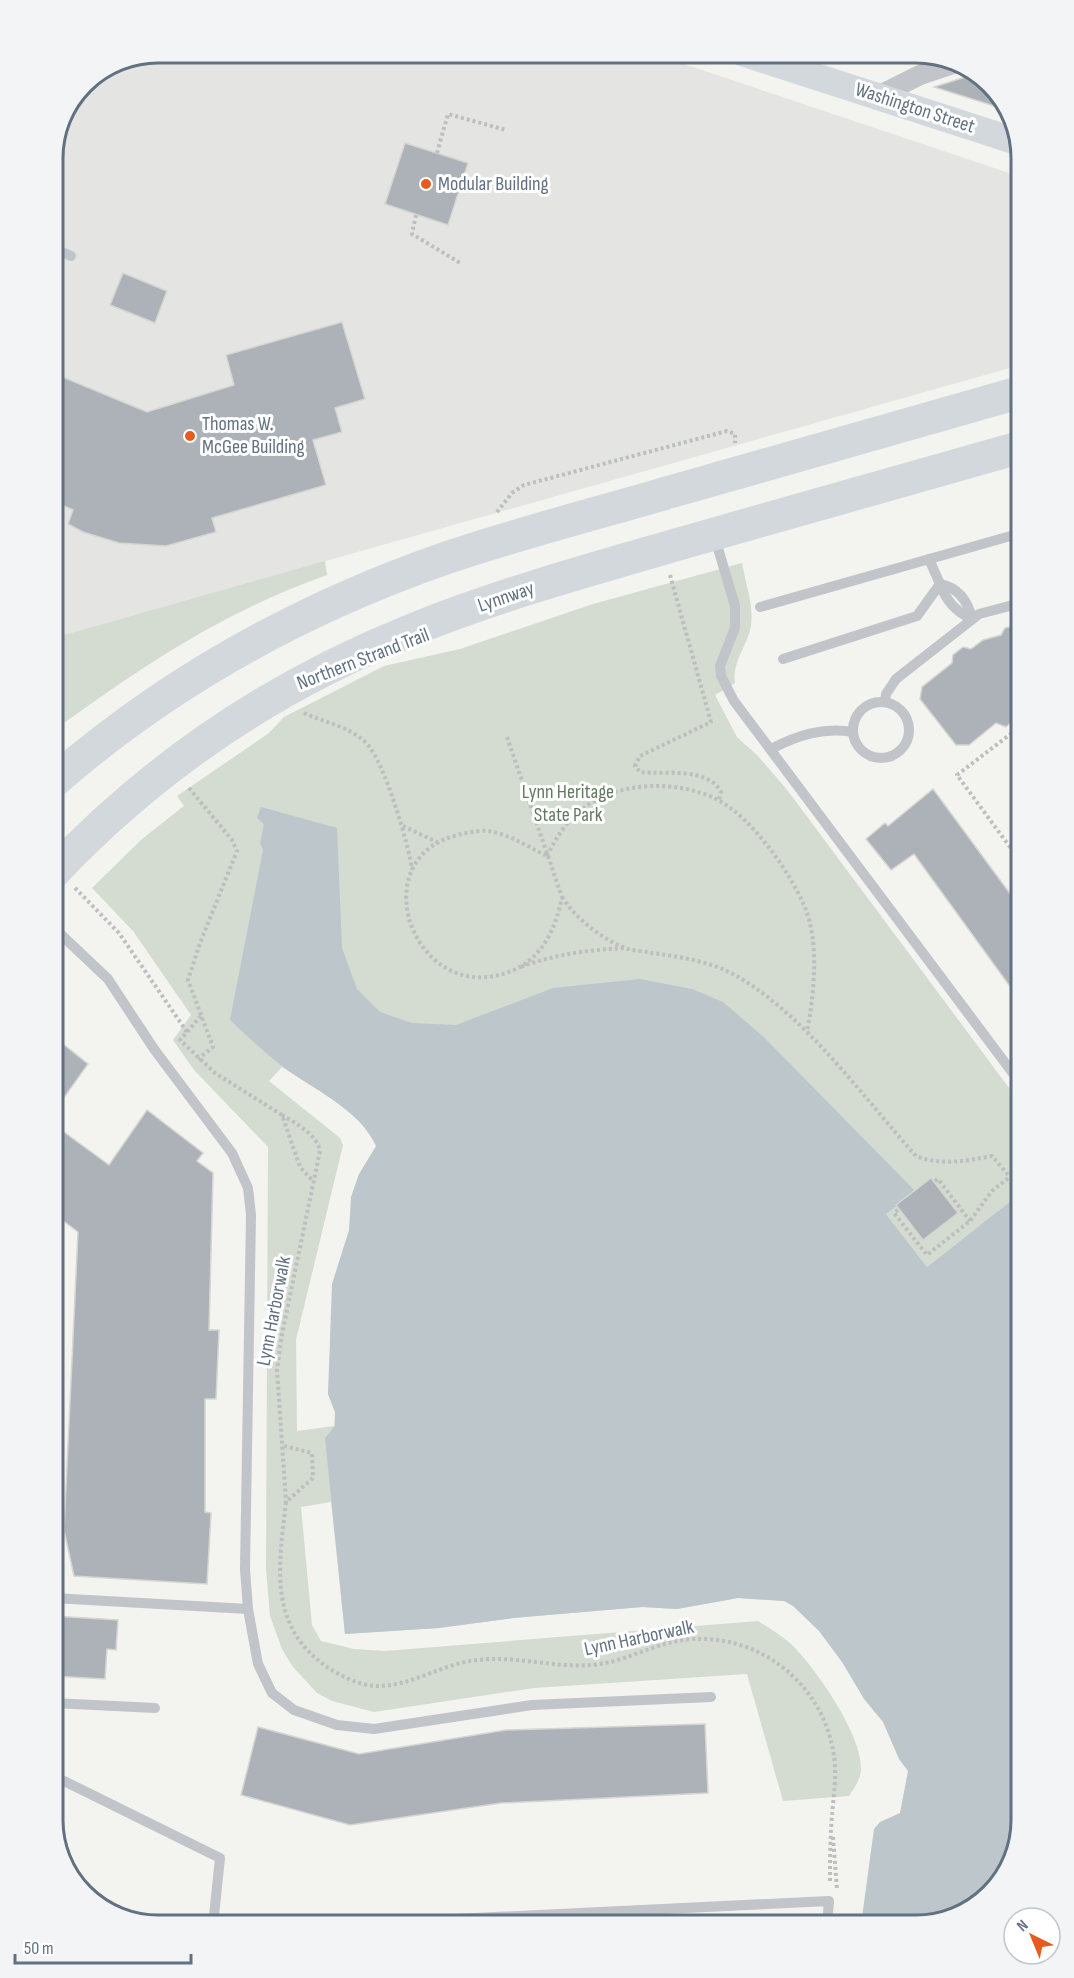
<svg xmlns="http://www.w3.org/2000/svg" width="1074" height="1978" viewBox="0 0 1074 1978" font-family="'Sofia Sans Condensed',sans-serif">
	<rect width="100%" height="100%" fill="#f3f4ef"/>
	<!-- built -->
	<polygon fill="#e4e5e3" points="158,53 651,53 1021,177 1021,365 53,638 53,151 84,83 118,60"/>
	<!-- green -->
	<g fill="#d4dbd0">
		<path d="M 325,561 L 327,575 C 224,611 141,667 53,731 L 53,638 Z"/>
		<path d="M 742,563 C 745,581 754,606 751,625 C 748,646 732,660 735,683 L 715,695 L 737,737 L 758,756 L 788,791 L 1021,1104 L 1021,1193 L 927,1267 L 886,1214 L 915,1192 L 765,1038 L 374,1141 C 358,1111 310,1085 282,1067 L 269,1081 L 340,1138 L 343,1145 L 296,1340 L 297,1431 L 334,1426 L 335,1412 L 328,1394 L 420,1404 L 793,1606 L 784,1601 L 738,1598 L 677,1609 L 642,1607 L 513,1618 L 439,1628 L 345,1634 L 331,1502 L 301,1507 L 312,1625 L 321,1641 L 354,1649 L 385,1651 L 758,1621 C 770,1629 786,1638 796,1649 C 819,1674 863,1736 861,1771 C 860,1780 854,1788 849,1796 L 783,1801 L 747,1674 L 534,1688 L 374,1712 L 332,1701 L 317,1693 L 293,1667 L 282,1649 L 270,1616 L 266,1569 L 268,1147 L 194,1070 L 173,1040 L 191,1015 L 133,931 L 92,888 L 142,839 L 184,806 L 177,796 L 269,733 L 284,717 L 384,666 L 460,649 L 593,604 Z"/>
	</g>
	<!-- water -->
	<path fill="#bcc6cb" d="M 261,807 L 337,828 L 342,948 L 357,989 L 380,1012 L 412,1023 L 456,1025 L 553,988 L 640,979 L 692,989 L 723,1002 L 765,1038 L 916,1192 L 886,1214 L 927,1267 L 1021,1193 L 1021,1821 L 1004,1879 L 957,1917 L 916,1925 L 861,1925 L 874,1829 L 880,1822 L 900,1813 L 908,1771 L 899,1759 L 883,1722 L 864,1699 L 842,1662 L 819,1631 L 793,1606 L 784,1601 L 738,1598 L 677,1609 L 642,1607 L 513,1618 L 439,1628 L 345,1634 L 325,1438 L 335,1426 L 335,1412 L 328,1394 L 332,1284 L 349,1230 L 351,1197 L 359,1174 L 376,1146 C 359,1108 313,1090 282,1066 C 264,1052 247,1036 230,1020 L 263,850 L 260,843 L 264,824 L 257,818 Z"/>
	<!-- building -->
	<g fill="#acb2b8" stroke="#d5d5d2" stroke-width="1.5">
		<polygon points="978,73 980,74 1007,110 934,87"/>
		<polygon points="405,143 468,163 448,225 385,204"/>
		<polygon points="123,273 167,291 155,323 110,305"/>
		<polygon points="342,322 365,399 335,408 342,432 313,440 326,485 212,518 216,532 166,546 119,543 83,532 68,524 73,510 53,501 53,373 147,412 234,385 226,355"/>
		<polygon points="1022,624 1022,708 1016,709 1016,718 1006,727 996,723 969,745 956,745 920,699 922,687 952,663 953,655 963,647 971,649 983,640 1001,635 1005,628"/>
		<polygon points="933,789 1022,910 1022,1003 914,854 891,870 866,839 885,823 888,826"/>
		<polygon points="53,1036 88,1064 53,1113"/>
		<polygon points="147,1110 203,1153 197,1161 213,1173 209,1330 219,1330 216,1399 205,1399 205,1512 211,1513 207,1584 74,1576 64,1530 78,1232 53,1213 53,1124 109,1165"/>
		<polygon points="931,1178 958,1213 923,1240 896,1205"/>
		<polygon points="53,1616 118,1620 116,1650 107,1649 105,1679 53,1676"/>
		<polygon points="705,1724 708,1793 501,1803 350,1825 241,1795 258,1727 359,1754 506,1730"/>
	</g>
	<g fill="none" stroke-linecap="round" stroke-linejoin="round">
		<!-- path -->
		<g stroke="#bdbec0" stroke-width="4" stroke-dasharray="3 3" stroke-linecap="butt">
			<polyline points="437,153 448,114 506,130"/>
			<polyline points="416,215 412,234 462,264"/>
			<polyline points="53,287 64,291"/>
			<polyline points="497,512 512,493 524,485 727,431 735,434 735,443"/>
			<path d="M 670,575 L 711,722 L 640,756 L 635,766 L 640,772 C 664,775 707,766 721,792 L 719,800"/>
			<polyline points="53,618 59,625 64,640"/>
			<path d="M 304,713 C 325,723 350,726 367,744 C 384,761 409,845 412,870"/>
			<path d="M 507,737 L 562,897 C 556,928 542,960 509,972 C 418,1006 364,869 448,838 C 460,834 476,830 488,831 C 509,834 528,847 547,856"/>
			<polyline points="189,788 232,840 237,851 200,943 188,980 213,1047 198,1059"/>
			<polyline points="403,826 437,842"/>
			<path d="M 547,856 C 555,840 563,827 575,815 C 611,781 676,778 718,800 C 752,818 789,871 804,905 C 820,941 814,995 807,1032"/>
			<polyline points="1021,862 957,775 1021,726"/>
			<polyline points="75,888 119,933 187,1032"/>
			<path d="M 562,897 C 576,919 601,938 625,948 C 633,951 644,951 652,953 C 682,957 714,962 740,978 C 807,1018 864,1098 916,1156 C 942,1166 965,1161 992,1156 L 1010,1177"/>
			<path d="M 521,967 C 555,954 589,950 625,948"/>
			<polyline points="201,1016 180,1040 215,1073 282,1115 300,1167 314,1182"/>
			<path d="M 282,1115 C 295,1123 317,1134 320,1151 L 282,1334 L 277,1370 L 286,1502"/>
			<polyline points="935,1181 938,1179 970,1221"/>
			<polyline points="898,1210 894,1213 927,1255 970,1221 992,1191 1021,1168"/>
			<path d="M 284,1446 L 312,1453 L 313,1478 L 286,1502 C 279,1565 267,1625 327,1667 C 341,1676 360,1686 377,1686 C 413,1686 443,1663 478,1660 C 519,1655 558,1670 600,1664 C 628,1660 654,1644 683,1640 C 760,1630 830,1688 835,1766 C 836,1783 833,1800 832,1816 C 830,1839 830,1862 830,1884"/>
			<polyline points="833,1837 837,1889"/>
		</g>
		<!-- lane -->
		<g stroke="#c1c4c8" stroke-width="10">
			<polyline points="53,248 71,256"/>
			<polyline points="715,538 735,606 735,628 720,666 721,676 734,701 1021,1084"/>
			<path d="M 940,584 C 959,588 968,601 972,619"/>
			<path d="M 940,584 C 946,601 956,612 972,619"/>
			<polyline points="760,607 1021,533"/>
			<polyline points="783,659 917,616 940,584 929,559"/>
			<circle cx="881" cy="730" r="28"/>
			<polyline points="885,702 886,694 896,679 979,614 1021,603"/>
			<path d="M 771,749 C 798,735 823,727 853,732"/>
			<polyline points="53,927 108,979 154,1049 232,1153 248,1188 251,1215 245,1569 248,1609 258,1664 272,1693 294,1710 337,1725 374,1729 532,1705 711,1697"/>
			<polyline points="53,1598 248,1609"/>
			<polyline points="53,1703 155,1708"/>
			<polyline points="53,1782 64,1781 220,1858 213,1925"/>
			<polyline points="213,1921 329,1925 829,1901 827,1925"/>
		</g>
		<!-- street -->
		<polyline stroke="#c1c4c8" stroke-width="20" points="878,96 920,75 953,64"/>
		<!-- secondary -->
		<polyline stroke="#d3d8dc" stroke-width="27" points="743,53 1018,142"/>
		<!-- highway -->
		<g stroke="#d3d8dc" stroke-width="33">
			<path d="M 53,782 C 168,682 302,608 446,558 C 520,533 595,514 670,492 C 787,459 904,426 1021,392"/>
			<path d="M 53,873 C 154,766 275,685 412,630 C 498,595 589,570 679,544 C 793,511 907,479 1021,447"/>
		</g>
	</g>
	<!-- markers -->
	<g fill="#e55c1e" stroke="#fff" stroke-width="2">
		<circle cx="426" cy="184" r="6"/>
		<circle cx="190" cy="436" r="6"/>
	</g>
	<g text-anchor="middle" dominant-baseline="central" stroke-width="6" stroke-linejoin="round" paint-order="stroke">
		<!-- street labels -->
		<g font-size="20" fill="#627181" stroke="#fff">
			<text transform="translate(915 108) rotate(18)">Washington Street</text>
			<text transform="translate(506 597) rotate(-19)">Lynnway</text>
			<text transform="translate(363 659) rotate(-21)">Northern Strand Trail</text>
			<text transform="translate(274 1311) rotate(-79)">Lynn Harborwalk</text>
			<text transform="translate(639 1638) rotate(-12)">Lynn Harborwalk</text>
		</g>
		<!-- poi labels -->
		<g font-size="20" fill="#627181" stroke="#fff" text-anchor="start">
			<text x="438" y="184">Modular Building</text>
			<text x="202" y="424">Thomas W.<tspan x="202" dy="23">McGee Building</tspan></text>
		</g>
		<!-- park labels -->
		<g font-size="20" fill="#647861" stroke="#fff">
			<text x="568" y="792">Lynn Heritage<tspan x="568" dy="23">State Park</tspan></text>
		</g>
	</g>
	<!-- crop -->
	<path d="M0 0H1074V1978H0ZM158 63H916A95 95 0 0 1 1011 158V1820A95 95 0 0 1 916 1915H158A95 95 0 0 1 63 1820V158A95 95 0 0 1 158 63Z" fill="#f2f4f5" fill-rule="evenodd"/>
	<path fill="none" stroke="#627181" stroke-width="3" d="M158 63H916A95 95 0 0 1 1011 158V1820A95 95 0 0 1 916 1915H158A95 95 0 0 1 63 1820V158A95 95 0 0 1 158 63Z"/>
	<!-- north arrow -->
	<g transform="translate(1032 1936) rotate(317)"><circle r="28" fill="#ffffff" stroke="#c0c6cd" stroke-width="1.5"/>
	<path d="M0-4.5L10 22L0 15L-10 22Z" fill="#e55c1e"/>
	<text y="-9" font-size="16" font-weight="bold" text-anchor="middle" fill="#627181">N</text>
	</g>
	<!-- scale -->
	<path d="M15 1954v9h176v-9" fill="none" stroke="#627181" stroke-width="3"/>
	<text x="24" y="1954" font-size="18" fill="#627181" stroke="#ffffff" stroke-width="4.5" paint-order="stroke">50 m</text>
</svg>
